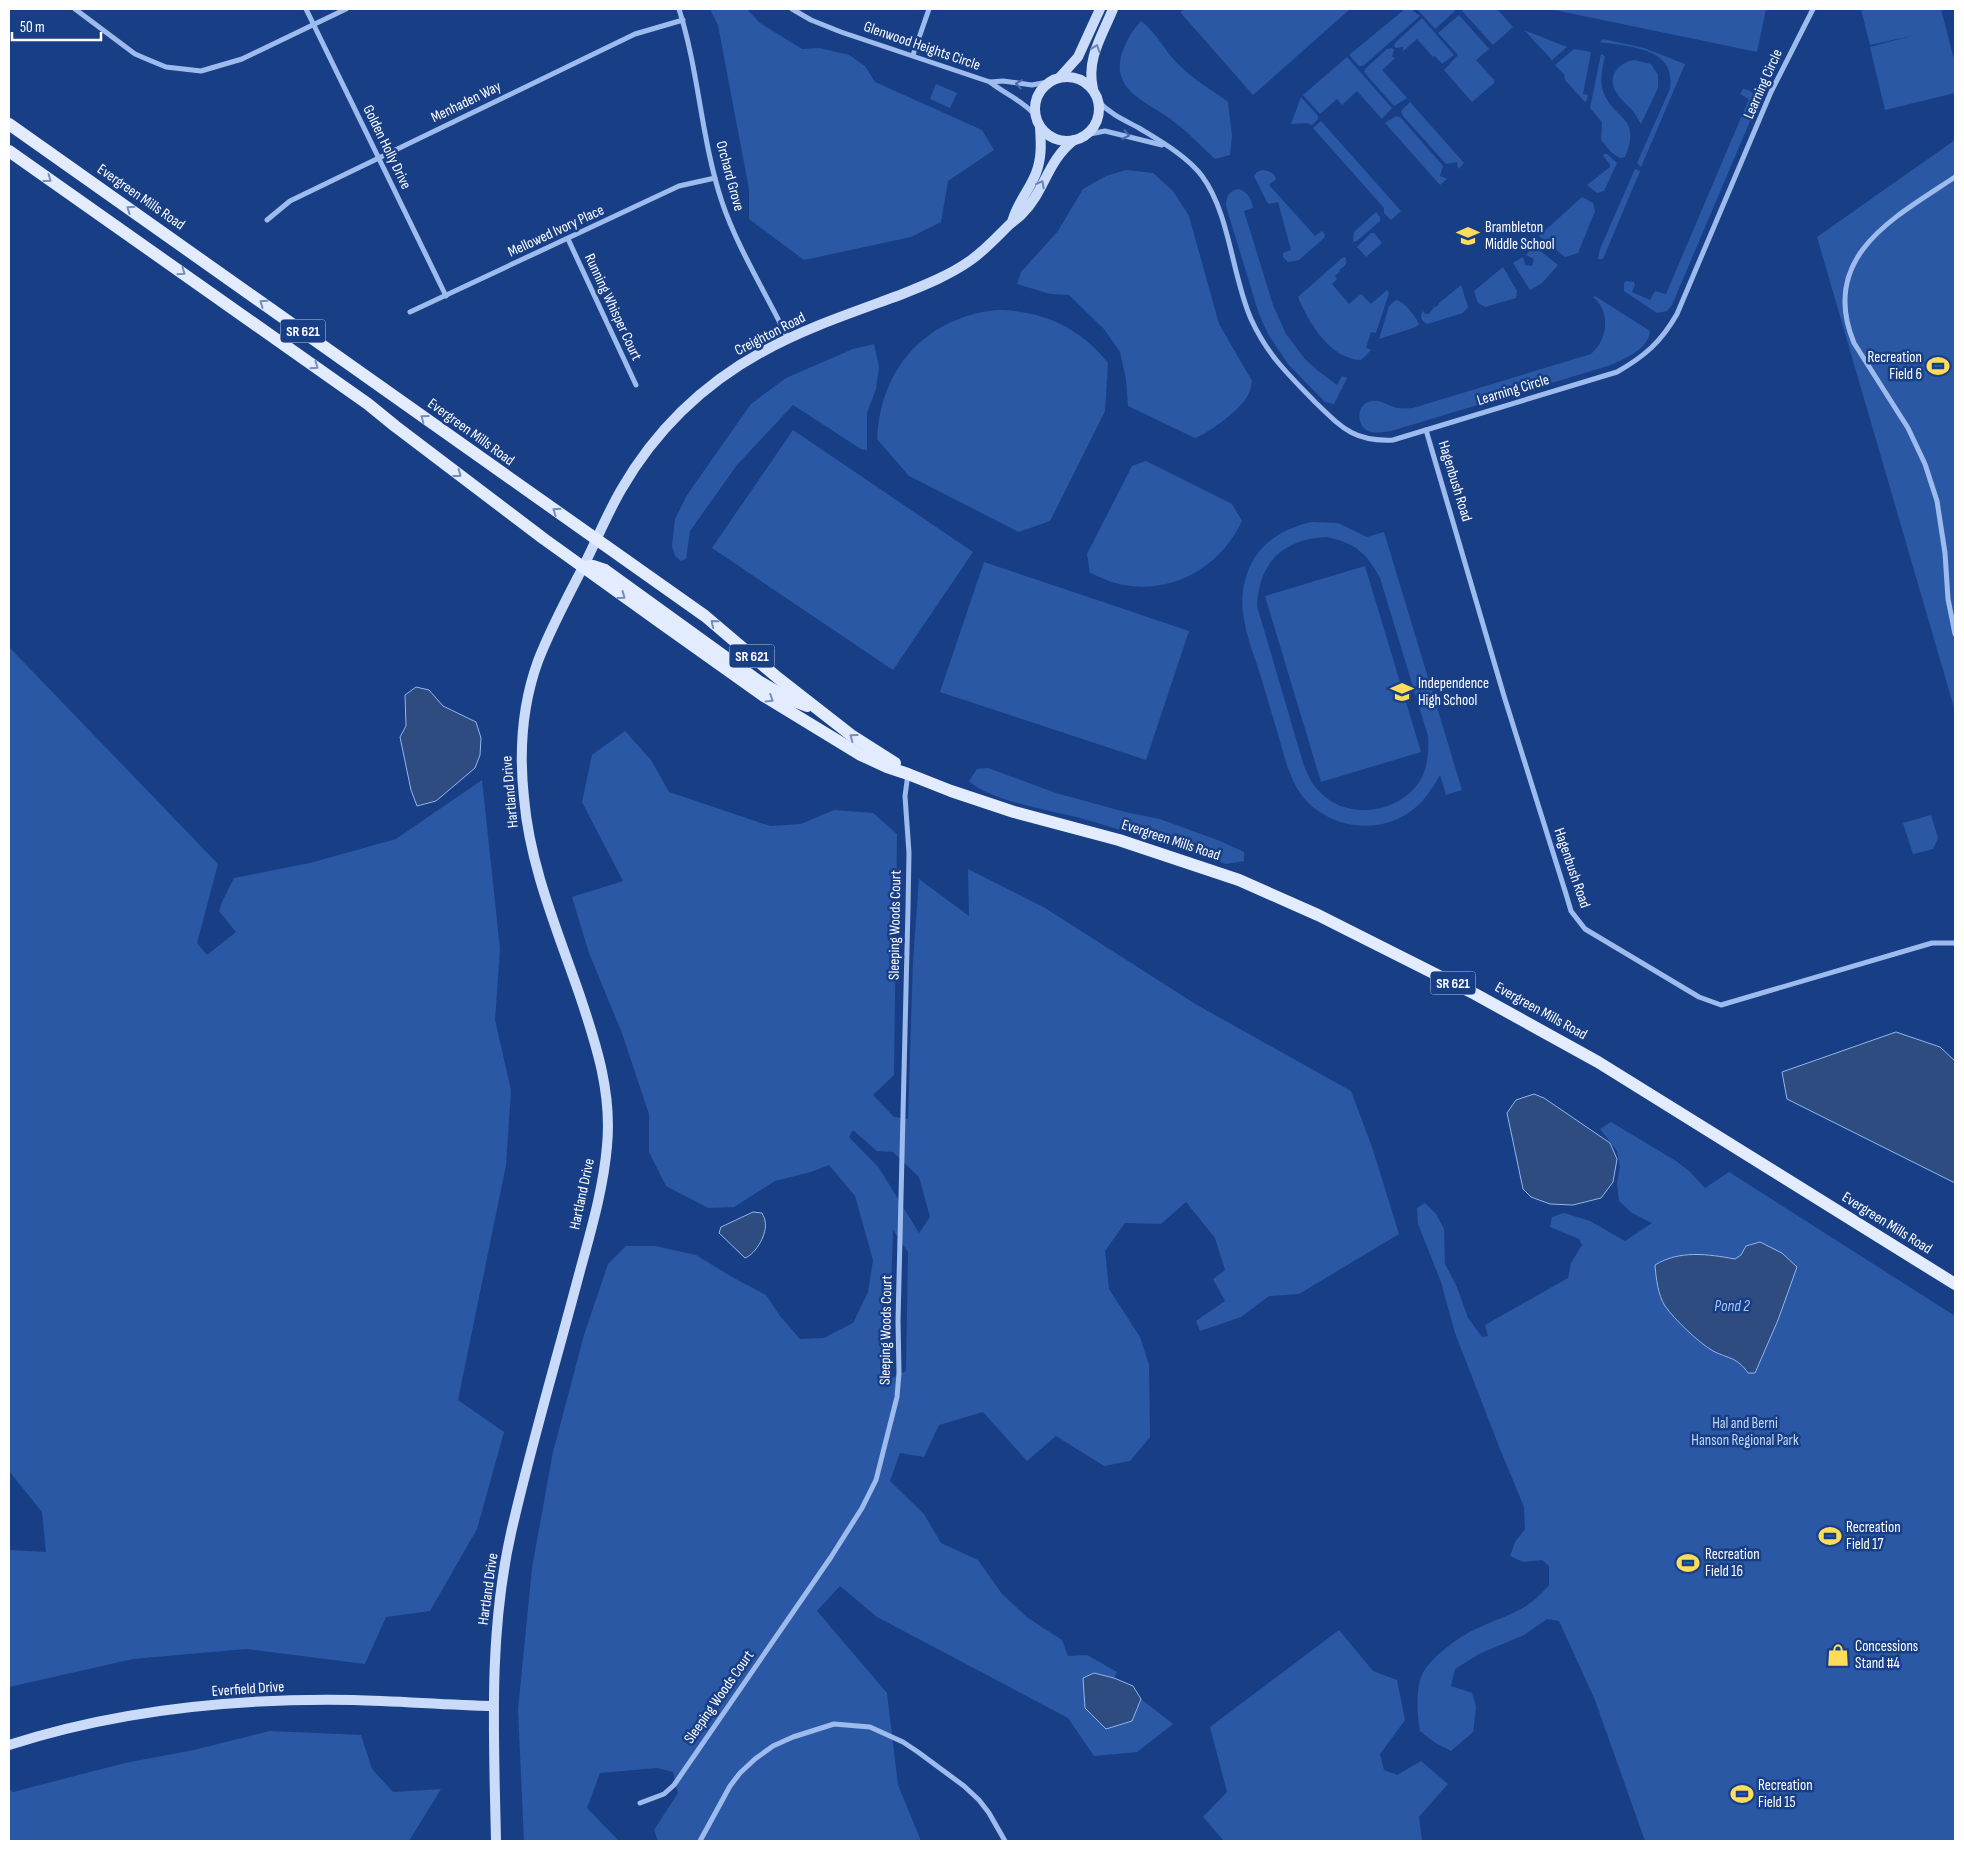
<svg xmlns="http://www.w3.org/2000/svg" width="1964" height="1850" viewBox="0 0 1964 1850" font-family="'Sofia Sans Condensed',sans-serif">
	<rect width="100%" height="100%" fill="#183f86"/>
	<!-- green -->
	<g fill="#2a58a4" fill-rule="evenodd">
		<polygon points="710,9 747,9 760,23 802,49 819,48 849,55 865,66 875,82 982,130 994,150 948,181 941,222 911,237 804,260 749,219 749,189 718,25"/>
		<polygon points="1184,9 1350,9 1253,95 1180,12"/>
		<polygon points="1405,9 1412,10 1420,16 1363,66 1359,66 1349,55"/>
		<polygon points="1417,9 1453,9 1455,11 1435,29"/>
		<polygon points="1465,9 1497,9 1513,27 1493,45 1462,11"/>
		<polygon points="1550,9 1766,9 1757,52"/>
		<polygon points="1861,9 1941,9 1955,63 1955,93 1885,110 1870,47 1911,36 1870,45"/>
		<polygon points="1459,15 1489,49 1476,60 1494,80 1494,83 1472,102 1444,70 1458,55 1438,33"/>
		<polygon points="1422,18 1454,55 1442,64 1435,56 1433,57 1417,39 1403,51 1403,47 1396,48 1394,46 1395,43"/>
		<path d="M 1141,21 C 1157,33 1165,52 1180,66 C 1194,80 1212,90 1228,102 L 1232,136 L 1230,155 L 1215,159 C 1200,145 1186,130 1169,118 C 1144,100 1109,89 1123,50 C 1128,38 1132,31 1141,21 Z"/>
		<polygon points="1524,30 1567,47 1552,60"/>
		<path d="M 1603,39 L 1644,48 L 1685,64 L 1641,167 L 1637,163 L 1670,89 C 1677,47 1629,47 1600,42 Z"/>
		<polygon points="1392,48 1394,50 1392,57 1395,58 1382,70 1407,98 1394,106 1364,72 1365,69 1387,49"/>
		<polygon points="1574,49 1591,52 1583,94 1588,95 1586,102 1584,101 1565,80 1564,74 1555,65"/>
		<path d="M 1601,54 L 1605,56 C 1603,66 1600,77 1602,87 C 1609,119 1644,115 1625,157 L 1620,158 L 1612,153 L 1601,140 L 1602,122 L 1590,108 Z"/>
		<polygon points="1347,57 1392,108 1382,119 1357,91 1342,105 1337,99 1320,114 1303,95"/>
		<path d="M 1634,60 L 1651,64 L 1658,75 L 1658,88 L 1641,124 C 1639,121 1637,117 1635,114 C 1630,106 1621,101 1616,92 C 1607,76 1618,63 1634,60 Z"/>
		<polygon points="936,84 957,93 950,108 930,99"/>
		<path d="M 1743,89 C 1753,90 1759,98 1756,107 L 1672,305 L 1667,311 L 1657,313 L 1624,291 L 1624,283 L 1626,281 L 1634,282 L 1635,285 L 1632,292 L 1650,300 L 1655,291 L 1666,294 L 1749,99 L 1740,94 Z"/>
		<polygon points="1301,97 1318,116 1318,119 1312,125 1307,123 1291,124"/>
		<polygon points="1410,102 1464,163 1458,169 1457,162 1446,164 1403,116 1401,111"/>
		<polygon points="1396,116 1401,118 1443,166 1440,176 1447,179 1440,185 1385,123"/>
		<polygon points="1321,121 1401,211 1391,220 1384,213 1384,208 1313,128"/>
		<polygon points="1955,140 1955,711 1817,237"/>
		<polygon points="1604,154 1607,154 1617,163 1604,191 1597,193 1587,185 1610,167 1610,164 1603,156"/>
		<polygon points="1635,169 1640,171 1603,259 1598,259 1600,249"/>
		<path d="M 1126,170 L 1153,173 L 1173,191 L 1189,216 L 1219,324 L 1252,381 C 1251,385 1251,389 1249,393 C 1244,407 1209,433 1195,438 L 1128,406 L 1126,379 L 1120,352 L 1104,329 L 1069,295 L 1050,294 L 1017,284 L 1021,272 L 1058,231 L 1083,189 L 1106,176 Z"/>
		<path d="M 1262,170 C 1268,171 1274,172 1276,179 L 1269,185 L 1315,236 L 1322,231 L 1325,234 L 1324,238 L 1299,260 L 1288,262 L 1283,257 L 1283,253 L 1291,250 L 1278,202 L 1269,204 L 1267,202 L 1254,176 L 1257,172 Z"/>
		<path d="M 1239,189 C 1247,192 1252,199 1253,208 L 1244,211 L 1273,305 L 1286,334 L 1304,358 L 1317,370 L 1337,385 L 1342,376 L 1347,378 L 1334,404 L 1325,402 L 1288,364 L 1268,334 L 1259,314 L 1226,206 C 1226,197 1229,190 1239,189 Z"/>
		<polygon points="1582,197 1593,203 1595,211 1578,253 1565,257 1539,236"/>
		<polygon points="1376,212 1380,217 1380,221 1357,241 1353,242 1354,232"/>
		<polygon points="1371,233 1374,233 1382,243 1366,257 1357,247"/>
		<polygon points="1533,245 1558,265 1542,283 1530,290 1513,263 1523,257 1525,265 1532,266 1534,259 1526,255"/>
		<path d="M 1345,257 C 1349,265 1343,267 1339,270 L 1340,271 L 1335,276 L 1337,279 L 1332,284 L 1349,304 L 1361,294 L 1371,304 L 1387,290 L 1389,293 L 1376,333 L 1371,332 L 1366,348 L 1371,350 L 1361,360 C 1330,359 1309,323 1298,297 L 1342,258 Z"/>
		<polygon points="1503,267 1517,291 1516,298 1485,307 1478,303 1474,291"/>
		<path d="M 1461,285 L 1468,307 L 1463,313 L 1427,324 C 1422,322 1419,316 1423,311 L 1425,314 L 1429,314 L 1435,306 L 1436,307 L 1439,304 L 1439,303 Z"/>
		<path d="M 1595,296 L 1650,331 C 1649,349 1623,360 1608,366 L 1391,431 C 1383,432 1375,434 1368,431 C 1355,424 1357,403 1372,401 C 1381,399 1389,407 1398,408 C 1403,409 1408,408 1413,408 L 1591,354 C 1608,339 1611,312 1593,297 Z"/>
		<path d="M 1396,300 C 1405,302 1415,316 1419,324 L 1416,327 L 1379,339 L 1389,306 Z"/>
		<path d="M 996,310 C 1041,310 1080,327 1108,363 L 1105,411 L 1050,521 L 1019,532 L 909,476 L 877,439 C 880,369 925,318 996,310 Z"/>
		<polygon points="874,344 879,367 876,389 867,413 867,450 861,449 793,405 737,465 690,531 686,559 681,561 675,556 672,546 675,519 687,495 751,404 786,378 853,349"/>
		<polygon points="793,430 973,552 893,670 712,548"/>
		<path d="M 1146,461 L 1232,504 L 1242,521 C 1220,567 1174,594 1123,585 C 1112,583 1100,577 1090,573 L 1087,554 L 1132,466 Z"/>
		<path d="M 1311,522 L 1338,523 L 1367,537 L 1384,532 L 1462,790 L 1446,795 L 1440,775 C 1433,787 1426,799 1415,808 C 1382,836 1331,830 1303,797 C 1290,780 1285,759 1279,738 C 1273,718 1267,697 1261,677 C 1255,658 1247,638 1244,619 C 1241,604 1242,588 1247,574 C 1257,544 1282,529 1311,522 ZM 1327,537 C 1355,543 1367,553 1380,578 L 1428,736 C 1429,750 1428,764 1422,777 C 1404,813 1347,822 1320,792 C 1312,785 1308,775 1304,766 L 1257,606 C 1259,562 1283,539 1327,537 Z"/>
		<polygon points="984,562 1189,631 1146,760 940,692"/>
		<polygon points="1365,566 1421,752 1321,782 1265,596"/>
		<polygon points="9,647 218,864 197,943 207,955 236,932 219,911 222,902 234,878 310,863 396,839 482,780 500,949 495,1020 511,1090 506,1165 458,1400 504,1432 477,1529 430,1611 386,1617 365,1664 246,1649 133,1659 9,1687 9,1550 46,1552 42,1512 9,1471"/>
		<path d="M 625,731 L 651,760 L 669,792 L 770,826 L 801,824 L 834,810 L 873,813 L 897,834 L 894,1075 L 873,1095 L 894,1117 L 908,1119 L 913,961 L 919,879 L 969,916 L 968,869 L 1045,908 L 1197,1005 L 1351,1091 L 1372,1147 L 1399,1234 L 1299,1294 L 1269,1296 L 1241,1317 L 1200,1331 L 1196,1321 L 1225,1301 L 1213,1279 L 1225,1270 L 1215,1238 L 1186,1202 L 1161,1224 L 1125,1223 L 1105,1251 L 1109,1289 L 1140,1337 L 1149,1365 L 1150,1437 L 1130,1461 L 1104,1466 L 1056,1436 L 1027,1461 L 983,1412 L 939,1425 L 924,1457 L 900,1453 L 890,1481 L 924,1514 L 941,1543 L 978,1560 L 1002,1594 L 1028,1618 L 1062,1640 L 1068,1656 L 1087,1655 L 1117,1672 L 1114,1678 L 1094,1673 L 1132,1721 L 1141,1699 L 1173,1724 L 1137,1752 L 1094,1756 L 1068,1718 L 877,1617 L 840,1586 L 817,1611 L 887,1693 L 898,1785 L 921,1841 L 658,1841 L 654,1830 L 678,1793 L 673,1772 L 657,1768 L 600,1773 L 587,1808 L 619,1841 L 524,1841 L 518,1710 L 532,1568 L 553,1452 L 584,1335 L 608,1264 L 626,1246 L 655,1246 L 696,1255 L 732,1277 L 766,1295 L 780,1316 L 800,1339 L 824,1338 L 853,1323 L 868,1292 L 873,1260 L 855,1196 L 829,1165 L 811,1172 L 775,1181 L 734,1207 L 708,1208 L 666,1186 L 649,1152 L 649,1114 L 622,1033 L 589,953 L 572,897 L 623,881 L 582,802 L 592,755 ZM 853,1130 L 877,1151 L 893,1152 L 919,1177 L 930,1217 L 919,1233 L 879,1168 L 849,1137 ZM 893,1230 L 908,1252 L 906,1371 L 888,1380 Z"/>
		<path d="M 988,768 L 1056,793 L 1129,813 L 1160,819 L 1220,841 L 1244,852 L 1244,861 L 1226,864 C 1179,848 1132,833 1084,819 C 1055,811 989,801 969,781 L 977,769 Z"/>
		<polygon points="1931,815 1938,838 1933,849 1913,854 1903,823"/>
		<path d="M 1611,1122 L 1676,1161 L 1689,1171 L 1705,1188 L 1729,1172 L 1955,1316 L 1955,1841 L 1645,1841 L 1595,1700 L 1559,1621 L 1547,1619 L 1524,1635 L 1479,1654 L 1455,1669 L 1451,1686 L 1472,1693 L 1476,1707 L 1473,1732 L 1451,1751 L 1434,1742 L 1420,1731 C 1417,1715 1415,1685 1424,1671 C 1434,1655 1461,1635 1478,1628 C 1510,1613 1524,1614 1549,1585 L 1549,1566 L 1542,1560 L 1523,1562 L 1510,1556 L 1515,1542 L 1525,1529 L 1524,1507 L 1500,1449 L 1455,1333 L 1441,1282 L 1418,1224 L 1417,1208 L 1425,1203 L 1436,1214 L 1444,1229 L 1445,1264 L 1457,1287 L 1468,1318 L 1482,1337 L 1488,1336 L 1485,1325 L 1568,1278 L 1571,1263 L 1582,1245 L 1579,1239 L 1550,1227 L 1552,1217 L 1564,1213 L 1590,1221 L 1625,1241 L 1652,1223 L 1632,1213 L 1619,1201 L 1617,1184 L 1620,1166 L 1617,1151 L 1600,1129 Z"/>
		<polygon points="1339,1630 1373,1671 1397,1680 1405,1720 1380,1754 1384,1770 1397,1775 1421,1761 1448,1784 1419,1817 1422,1841 1224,1841 1203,1817 1227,1792 1210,1727"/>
		<polygon points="270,1731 361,1735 372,1769 393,1792 441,1789 409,1841 9,1841 9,1789 13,1792 125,1763 194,1750"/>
	</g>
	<!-- water -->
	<g fill="#2e4c80" stroke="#90b5ef">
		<polygon points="416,687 429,690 443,706 476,722 481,738 480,755 475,768 436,801 417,806 411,790 400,737 406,726 405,695"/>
		<polygon points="1896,1032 1940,1047 1955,1061 1955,1183 1787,1099 1782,1072"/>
		<polygon points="1534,1094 1544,1098 1610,1143 1617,1159 1613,1182 1601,1198 1573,1205 1550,1204 1531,1197 1523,1189 1507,1113 1516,1100"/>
		<path d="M 753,1212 L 762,1213 C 763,1216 765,1218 765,1221 C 768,1233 756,1254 745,1258 L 719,1233 L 721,1227 Z"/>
		<path d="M 1760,1242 L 1782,1253 L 1797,1267 L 1778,1320 L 1755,1373 L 1748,1373 C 1737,1357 1729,1359 1713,1351 C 1699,1343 1674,1319 1665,1306 C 1658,1295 1656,1278 1655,1265 C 1679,1250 1708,1254 1735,1259 L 1741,1255 L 1746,1246 Z"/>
		<polygon points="1094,1673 1114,1678 1133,1686 1141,1699 1132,1721 1106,1729 1085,1708 1083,1678"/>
	</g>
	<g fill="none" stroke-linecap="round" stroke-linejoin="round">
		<!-- street -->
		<g stroke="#9ebbed" stroke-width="5">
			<polyline points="75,9 135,54 149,60 166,67 201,71 242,59 346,9"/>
			<polyline points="306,9 446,296"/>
			<path d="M 679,9 C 699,72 701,139 722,202 C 737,247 767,295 788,339"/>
			<path d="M 792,9 L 811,20 L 841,32 L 990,82 C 1005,94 1022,100 1035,115"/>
			<polyline points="913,55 929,9"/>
			<polyline points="990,82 1003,81 1032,85 1048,82"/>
			<path d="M 1098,101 C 1110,114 1124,120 1139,128 C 1160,141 1187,156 1202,176 C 1230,214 1232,276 1251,319 C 1268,356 1288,374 1315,402 C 1342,428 1354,442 1393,440 L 1617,372 C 1645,356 1661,342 1677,314 L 1771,92 L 1813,9"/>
			<polyline points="1085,135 1105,131 1162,145"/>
			<path d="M 1955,177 C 1895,217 1818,256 1854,343 L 1908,428 L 1925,464 L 1937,501 L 1945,553 L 1948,599 L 1955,634"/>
			<polyline points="267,220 290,201 635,34 683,20"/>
			<polyline points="568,239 636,385"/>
			<polyline points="410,312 679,186 715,178"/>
			<polyline points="1426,430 1504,696 1566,894 1571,911 1585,929 1699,997 1721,1005 1932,943 1955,943"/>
			<polyline points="640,1803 664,1794 674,1785 831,1557 862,1508 876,1480 897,1397 899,1373 898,1321 908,908 909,853 905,796 908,774"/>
			<polyline points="700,1841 730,1786 740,1773 755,1759 773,1746 793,1737 834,1724 870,1727 903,1742 918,1752 964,1786 979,1800 989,1813 1005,1841"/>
		</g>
		<!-- secondary -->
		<g stroke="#cadbf9" stroke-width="10">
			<circle cx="1067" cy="109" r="32"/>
			<polyline points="1060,77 1078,57 1100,9"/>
			<path d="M 1093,89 C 1086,59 1102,36 1113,9"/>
			<path d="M 1012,222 C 1017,203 1029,191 1036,173 C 1042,158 1041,143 1040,127"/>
			<path d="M 9,1745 C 117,1710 239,1698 353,1700 C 399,1701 446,1705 493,1706"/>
			<path d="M 496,1841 C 494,1738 488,1635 511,1533 C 530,1449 555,1365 577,1282 C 589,1237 603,1192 607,1146 C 612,1094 597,1047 581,999 C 559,934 530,868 524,798 C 519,752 522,705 538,661 C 550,630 566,600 581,571 C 595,544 606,516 621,490 C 655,431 702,385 762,352 C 805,328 854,312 900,295 C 925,285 950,275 971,260 C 985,250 996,238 1008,226 C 1013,221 1019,218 1023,213 C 1045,191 1047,161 1074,140"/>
		</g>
		<!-- primary -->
		<g stroke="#e3ecff" stroke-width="12">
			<polyline points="9,124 705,616 778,678 851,735 895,763"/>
			<polyline points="9,151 368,404 395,426 544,539 661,623 764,696 861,755 887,767 908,774 951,791 1014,812 1119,840 1239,880 1318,915 1475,994 1598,1062 1955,1284"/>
			<polyline points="583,567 593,566 605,570 760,682 791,700 807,706"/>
		</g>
	</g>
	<!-- one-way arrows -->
	<defs><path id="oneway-chevron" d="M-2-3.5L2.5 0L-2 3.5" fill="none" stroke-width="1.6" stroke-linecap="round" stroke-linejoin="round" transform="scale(1.25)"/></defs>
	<g stroke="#6885ba">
		<use href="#oneway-chevron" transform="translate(1096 48) rotate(-71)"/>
		<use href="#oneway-chevron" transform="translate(1041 184) rotate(-62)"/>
	</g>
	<g stroke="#476aaa">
		<use href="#oneway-chevron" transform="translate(1019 84) rotate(-172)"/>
		<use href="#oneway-chevron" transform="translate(1126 135) rotate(12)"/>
	</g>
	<g stroke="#738dbc">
		<use href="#oneway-chevron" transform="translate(48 179) rotate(36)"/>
		<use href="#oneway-chevron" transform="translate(130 209) rotate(-145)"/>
		<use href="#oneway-chevron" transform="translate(182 272) rotate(35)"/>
		<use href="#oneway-chevron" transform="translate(263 303) rotate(-145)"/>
		<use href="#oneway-chevron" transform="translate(315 366) rotate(35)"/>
		<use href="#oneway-chevron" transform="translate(424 418) rotate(-144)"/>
		<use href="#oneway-chevron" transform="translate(458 474) rotate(37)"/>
		<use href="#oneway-chevron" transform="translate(556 511) rotate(-145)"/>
		<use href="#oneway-chevron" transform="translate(622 596) rotate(36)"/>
		<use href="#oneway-chevron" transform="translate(714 623) rotate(-140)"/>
		<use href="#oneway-chevron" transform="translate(770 699) rotate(32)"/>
		<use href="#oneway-chevron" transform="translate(853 737) rotate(-144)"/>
	</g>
	<!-- icons -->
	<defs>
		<symbol id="school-bare" viewBox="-9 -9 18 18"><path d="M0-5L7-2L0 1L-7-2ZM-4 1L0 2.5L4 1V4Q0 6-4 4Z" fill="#ffdc59" stroke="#183f86" stroke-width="2.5" paint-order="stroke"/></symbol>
		<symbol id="stadium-bare" viewBox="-9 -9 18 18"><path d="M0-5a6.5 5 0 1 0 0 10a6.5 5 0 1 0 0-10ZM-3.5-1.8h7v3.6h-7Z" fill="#ffdc59" stroke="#183f86" stroke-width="2.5" paint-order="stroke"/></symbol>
		<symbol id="shop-bare" viewBox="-9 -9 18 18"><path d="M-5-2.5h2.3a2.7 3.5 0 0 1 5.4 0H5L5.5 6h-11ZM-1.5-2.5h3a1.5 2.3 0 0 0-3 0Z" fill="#ffdc59" stroke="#183f86" stroke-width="2.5" paint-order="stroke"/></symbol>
	</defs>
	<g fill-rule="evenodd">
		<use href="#school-bare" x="1452" y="220" width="32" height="32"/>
		<use href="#stadium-bare" x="1922" y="350" width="32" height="32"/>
		<use href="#school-bare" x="1386" y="676" width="32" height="32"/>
		<use href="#stadium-bare" x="1814" y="1520" width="32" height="32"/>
		<use href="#stadium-bare" x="1672" y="1547" width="32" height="32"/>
		<use href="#shop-bare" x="1822" y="1639" width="32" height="32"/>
		<use href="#stadium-bare" x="1726" y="1778" width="32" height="32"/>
	</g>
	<g text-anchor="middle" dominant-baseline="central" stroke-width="5" stroke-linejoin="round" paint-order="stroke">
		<!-- shield labels -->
		<g fill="#183f86" stroke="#bac5db" stroke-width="1">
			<rect x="280.5" y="319.5" width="45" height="23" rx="4"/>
			<rect x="729.5" y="644.5" width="45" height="23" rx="4"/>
			<rect x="1430.5" y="971.5" width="45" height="23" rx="4"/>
		</g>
		<g font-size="14" font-weight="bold" fill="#fff">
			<text x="303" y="331">SR 621</text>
			<text x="752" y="656">SR 621</text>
			<text x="1453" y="983">SR 621</text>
		</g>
		<!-- street labels -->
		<g font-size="15" fill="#fff" stroke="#183f86">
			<text transform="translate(922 46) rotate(19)">Glenwood Heights Circle</text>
			<text transform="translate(1763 84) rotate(-66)">Learning Circle</text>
			<text transform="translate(466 102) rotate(-26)">Menhaden Way</text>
			<text transform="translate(387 147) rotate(64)">Golden Holly Drive</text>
			<text transform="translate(730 176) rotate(75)">Orchard Grove</text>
			<text transform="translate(141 197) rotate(35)">Evergreen Mills Road</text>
			<text transform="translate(556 231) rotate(-25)">Mellowed Ivory Place</text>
			<text transform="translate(613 307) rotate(65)">Running Whisper Court</text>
			<text transform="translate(770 334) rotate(-27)">Creighton Road</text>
			<text transform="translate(1513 390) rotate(-17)">Learning Circle</text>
			<text transform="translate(471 432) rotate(36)">Evergreen Mills Road</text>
			<text transform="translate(1455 481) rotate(73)">Hagenbush Road</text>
			<text transform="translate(510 792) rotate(-95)">Hartland Drive</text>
			<text transform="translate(1171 840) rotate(18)">Evergreen Mills Road</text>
			<text transform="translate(1572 868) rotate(71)">Hagenbush Road</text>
			<text transform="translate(895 925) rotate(-89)">Sleeping Woods Court</text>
			<text transform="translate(1541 1011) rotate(29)">Evergreen Mills Road</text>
			<text transform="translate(582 1194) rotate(-78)">Hartland Drive</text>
			<text transform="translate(1887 1223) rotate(32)">Evergreen Mills Road</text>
			<text transform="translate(886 1330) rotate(-89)">Sleeping Woods Court</text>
			<text transform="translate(488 1589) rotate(-82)">Hartland Drive</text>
			<text transform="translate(248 1689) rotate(-4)">Everfield Drive</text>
			<text transform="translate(719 1697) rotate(-55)">Sleeping Woods Court</text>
		</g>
		<!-- poi labels -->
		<g font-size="15" fill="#fff" stroke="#183f86" text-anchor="start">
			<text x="1485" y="227">Brambleton<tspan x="1485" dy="17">Middle School</tspan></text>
			<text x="1922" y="357" text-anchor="end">Recreation<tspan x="1922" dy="17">Field 6</tspan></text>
			<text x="1418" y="683">Independence<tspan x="1418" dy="17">High School</tspan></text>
			<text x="1846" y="1527">Recreation<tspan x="1846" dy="17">Field 17</tspan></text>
			<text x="1705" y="1554">Recreation<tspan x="1705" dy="17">Field 16</tspan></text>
			<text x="1855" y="1646">Concessions<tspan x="1855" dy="17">Stand #4</tspan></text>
			<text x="1758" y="1785">Recreation<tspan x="1758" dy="17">Field 15</tspan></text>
		</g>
		<!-- park labels -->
		<g font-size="15" fill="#c3d8f9" stroke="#183f86">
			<text x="1745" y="1423">Hal and Berni<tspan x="1745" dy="17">Hanson Regional Park</tspan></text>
		</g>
		<!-- water labels -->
		<g font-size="16" font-style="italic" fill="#a9c6f4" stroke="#183f86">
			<text x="1732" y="1306">Pond 2</text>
		</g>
	</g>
	<!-- border -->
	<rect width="1964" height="1850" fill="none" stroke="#ffffff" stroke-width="20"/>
	<!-- scale -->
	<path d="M12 32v8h89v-8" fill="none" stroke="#ffffff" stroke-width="2.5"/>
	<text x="20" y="32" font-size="15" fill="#ffffff" stroke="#183f86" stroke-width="4" paint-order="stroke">50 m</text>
</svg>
